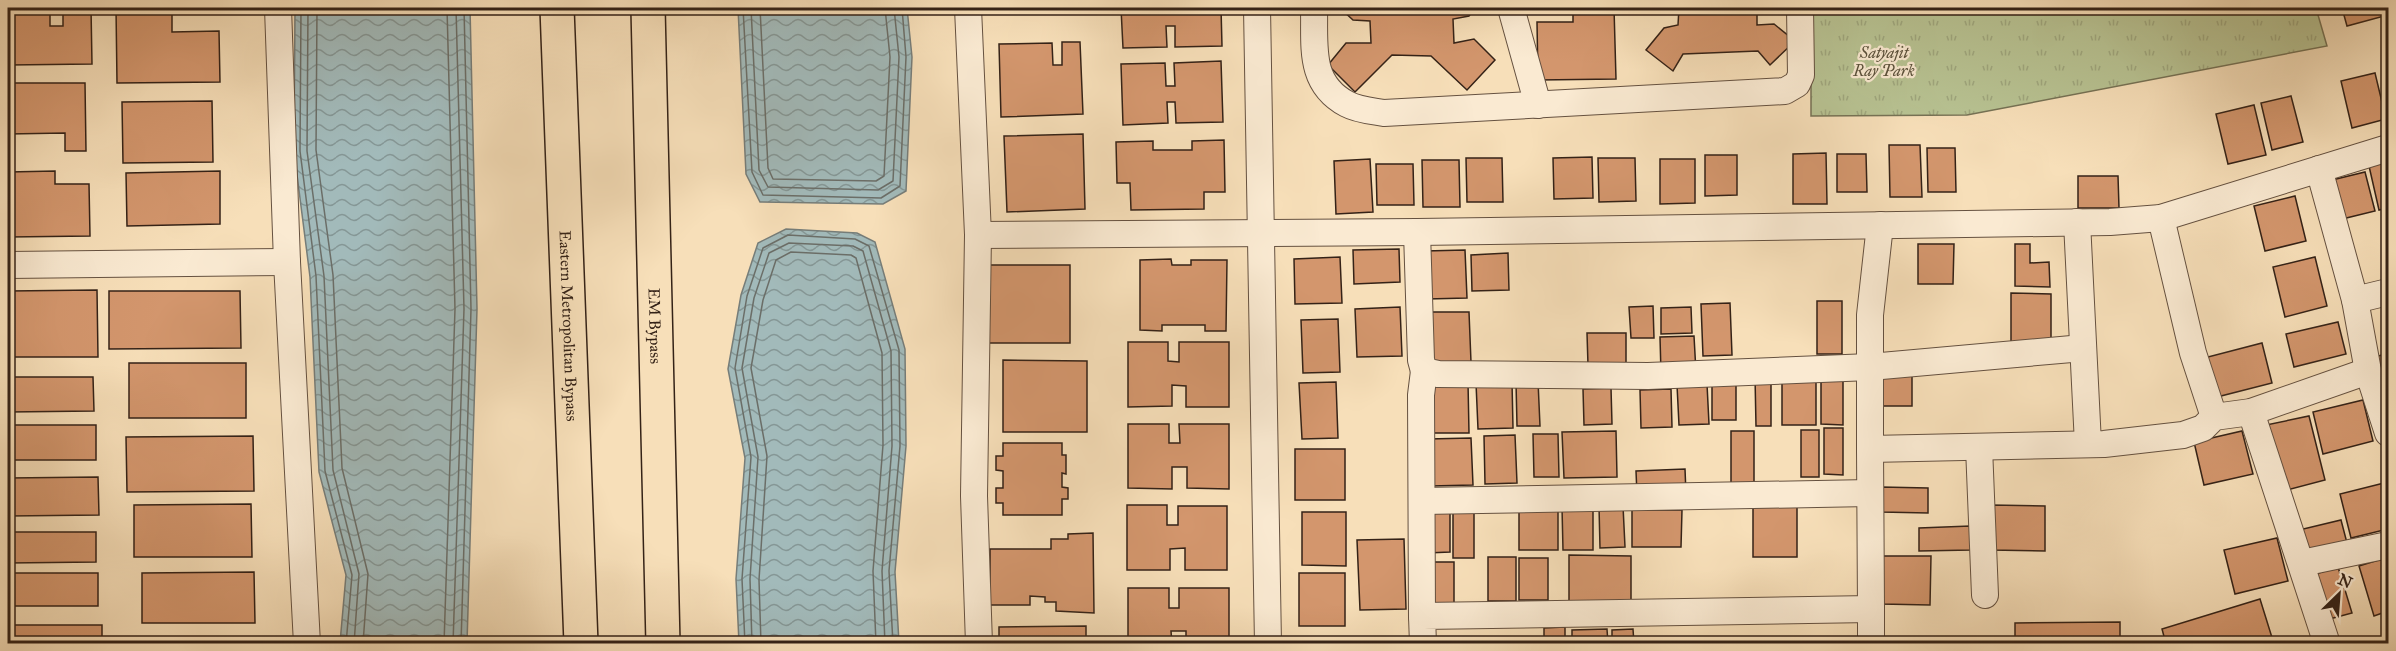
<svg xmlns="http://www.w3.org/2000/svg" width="2396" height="651" viewBox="0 0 2396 651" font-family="'IM FELL Great Primer',serif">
	<defs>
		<pattern id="park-tufts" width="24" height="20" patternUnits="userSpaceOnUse" patternTransform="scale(1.5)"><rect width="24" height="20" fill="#b8c393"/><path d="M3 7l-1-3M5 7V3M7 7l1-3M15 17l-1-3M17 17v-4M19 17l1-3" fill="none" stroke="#9fa77e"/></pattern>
		<pattern id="water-waves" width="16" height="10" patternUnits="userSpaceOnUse" patternTransform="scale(1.5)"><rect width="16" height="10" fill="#a2baba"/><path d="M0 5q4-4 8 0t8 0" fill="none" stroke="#859796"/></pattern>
	</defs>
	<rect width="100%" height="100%" fill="#f7dfb9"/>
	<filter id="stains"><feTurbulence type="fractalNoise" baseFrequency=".00333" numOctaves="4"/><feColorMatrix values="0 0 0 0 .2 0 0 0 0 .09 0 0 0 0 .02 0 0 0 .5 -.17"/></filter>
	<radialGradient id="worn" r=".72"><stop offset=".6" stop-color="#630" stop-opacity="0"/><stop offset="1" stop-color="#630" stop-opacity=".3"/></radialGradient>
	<!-- park -->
	<polygon fill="url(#park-tufts)" stroke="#767255" stroke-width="1.5" points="1811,8 2316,8 2327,46 1967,115 1811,116"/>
	<!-- water -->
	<g fill="url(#water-waves)" stroke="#767d79" stroke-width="1.5">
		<polygon points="295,8 470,8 477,309 467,643 340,643 346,575 319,472 310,277 294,151"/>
		<polygon points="738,8 907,8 912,57 906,191 883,204 760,202 746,174"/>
		<polygon points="786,229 857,233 875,242 905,349 906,446 895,572 899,643 739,643 736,579 745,458 728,369 741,295 758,243"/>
	</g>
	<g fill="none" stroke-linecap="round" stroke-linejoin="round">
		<!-- shore -->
		<g stroke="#6b6e68" stroke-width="1.5">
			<polyline points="301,8 300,151 316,276 325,471 352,575 346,644"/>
			<polyline points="308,8 307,151 324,276 333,470 359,574 354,644"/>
			<polyline points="317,8 316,150 333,275 342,468 368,574 363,644"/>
			<polyline points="743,8 752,172 763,195 881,198 900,186 906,57 902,8"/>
			<polyline points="751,8 759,170 768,187 878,190 893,181 899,57 894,8"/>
			<polyline points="760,8 768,168 773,179 876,181 884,176 890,57 885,8"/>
			<polyline points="444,644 455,309 447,8"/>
			<polyline points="453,644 464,309 456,8"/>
			<polyline points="461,644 471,309 464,8"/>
			<polyline points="745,644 742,579 751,457 735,368 747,296 763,248 788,235 855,239 869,246 899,350 900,446 889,571 893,644"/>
			<polyline points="752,644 750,579 758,457 742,368 754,298 769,253 789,243 853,246 863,251 891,351 892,446 882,571 885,644"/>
			<polyline points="761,644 759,580 767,456 751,368 763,300 776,260 791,252 851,255 856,258 882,353 883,445 873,571 876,644"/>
		</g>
	</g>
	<!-- building -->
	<g fill="#d3966d" stroke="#342217" stroke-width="1.5">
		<polygon points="8,8 50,8 50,26 63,26 63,8 91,8 92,64 8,65"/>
		<polygon points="116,8 172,8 172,32 219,31 220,82 117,83"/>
		<polygon points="1121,8 1164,8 1164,10 1174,10 1174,8 1221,8 1222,46 1175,47 1175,26 1166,26 1167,47 1123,48"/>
		<polygon points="1340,8 1475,8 1469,16 1453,19 1454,43 1474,39 1495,60 1467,90 1431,56 1392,55 1355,92 1328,65 1346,43 1371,43 1370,21 1353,20"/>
		<polygon points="1573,8 1614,8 1616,79 1538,80 1537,22 1573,22"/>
		<polygon points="1679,8 1757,8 1757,25 1774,24 1795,41 1770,65 1758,51 1683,54 1673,71 1646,50 1664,28 1678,25"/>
		<polygon points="2342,8 2388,8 2388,15 2347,26"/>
		<polygon points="1062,42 1080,42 1083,114 1001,117 999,44 1052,43 1053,65 1062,65"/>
		<polygon points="1221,61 1223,122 1176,123 1175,102 1167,102 1168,123 1123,125 1121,64 1165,63 1166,86 1175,86 1174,63"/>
		<polygon points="2375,73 2386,119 2352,128 2341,81"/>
		<polygon points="8,83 85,83 86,151 65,151 65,133 8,134"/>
		<polygon points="2291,96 2303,142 2272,150 2261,103"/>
		<polygon points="212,101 213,162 123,163 122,102"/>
		<polygon points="2254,105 2266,155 2228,164 2216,114"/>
		<polygon points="1083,134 1085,209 1007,212 1004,136"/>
		<polygon points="1224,140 1225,192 1204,192 1204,209 1131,210 1130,183 1117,183 1116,142 1153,141 1153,150 1192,150 1192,141"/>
		<polygon points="1889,145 1920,145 1922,197 1890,197"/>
		<polygon points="1927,148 1955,148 1956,192 1928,192"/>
		<polygon points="1826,153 1827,204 1793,204 1793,154"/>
		<polygon points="1837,154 1866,154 1867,192 1837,192"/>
		<polygon points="1705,155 1737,155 1737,195 1705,196"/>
		<polygon points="1592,157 1593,198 1554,199 1553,158"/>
		<polygon points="1466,158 1502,158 1503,202 1467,202"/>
		<polygon points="1598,158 1635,158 1636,201 1599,202"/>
		<polygon points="1370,159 1373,212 1336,214 1334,161"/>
		<polygon points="1660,159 1695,159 1695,203 1660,204"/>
		<polygon points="1422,160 1459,160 1460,207 1423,207"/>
		<polygon points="2388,161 2388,208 2379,210 2369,166"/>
		<polygon points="1376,164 1413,164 1414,205 1377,205"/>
		<polygon points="55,171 55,184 89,184 90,236 8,237 8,172"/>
		<polygon points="220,171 220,224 127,226 126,173"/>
		<polygon points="2365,172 2375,211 2338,220 2328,181"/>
		<polygon points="2078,176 2118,176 2119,208 2078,208"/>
		<polygon points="2295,196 2306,241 2265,251 2254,206"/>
		<polygon points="1918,244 1954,244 1953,284 1918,284"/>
		<polygon points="2015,244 2030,244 2030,263 2049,262 2050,287 2015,286"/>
		<polygon points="1399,249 1400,282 1354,284 1353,250"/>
		<polygon points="1465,250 1467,298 1427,299 1425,251"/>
		<polygon points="1508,253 1509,290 1472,291 1471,255"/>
		<polygon points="1340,257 1342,303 1295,304 1294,259"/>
		<polygon points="2315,257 2327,306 2285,317 2273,267"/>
		<polygon points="1171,259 1172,265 1191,265 1191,260 1227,260 1226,331 1205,331 1205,325 1162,325 1162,331 1140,330 1140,260"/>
		<polygon points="990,265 1070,265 1070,343 989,343"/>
		<polygon points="97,290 98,357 8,357 8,291"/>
		<polygon points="109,291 240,291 241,348 109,349"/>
		<polygon points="2011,293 2051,294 2051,344 2011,344"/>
		<polygon points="2388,297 2388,334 2380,299"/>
		<rect x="1817" y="301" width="25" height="53"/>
		<polygon points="1730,303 1732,355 1703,356 1701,304"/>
		<polygon points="1653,306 1654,338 1631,338 1629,307"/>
		<polygon points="1400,307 1402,356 1357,357 1355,309"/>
		<polygon points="1691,307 1692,333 1661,334 1661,308"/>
		<polygon points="1429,312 1469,312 1471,362 1431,364"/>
		<polygon points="1338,319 1340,372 1303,373 1301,320"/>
		<polygon points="2338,322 2346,354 2294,367 2286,334"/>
		<polygon points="1587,333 1626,333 1626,364 1588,365"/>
		<polygon points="1694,336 1696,372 1661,373 1660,337"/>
		<polygon points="1128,342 1168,342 1168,361 1179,362 1179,342 1229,342 1229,407 1186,407 1186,386 1172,385 1172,406 1128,407"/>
		<polygon points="2262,343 2272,383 2213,398 2204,358"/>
		<polygon points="2388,353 2388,408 2369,359"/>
		<polygon points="1003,360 1087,361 1087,432 1003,432"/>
		<rect x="129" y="363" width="117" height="55"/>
		<polygon points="1816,373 1816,425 1782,425 1782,374"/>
		<polygon points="1821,374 1843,374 1843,425 1821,424"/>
		<rect x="1877" y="374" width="35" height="32"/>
		<polygon points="1755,376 1771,376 1771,426 1756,426"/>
		<polygon points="8,377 93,377 94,411 8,412"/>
		<polygon points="1736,378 1736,420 1712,420 1712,379"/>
		<polygon points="1538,381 1540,426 1517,426 1516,382"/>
		<polygon points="1336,382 1338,438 1302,439 1299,383"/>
		<polygon points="1468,382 1469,433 1428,433 1426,383"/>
		<polygon points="1512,382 1513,428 1478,429 1476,383"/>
		<polygon points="1707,384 1709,424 1679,425 1677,385"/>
		<polygon points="1611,388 1612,424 1584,425 1583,389"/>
		<polygon points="1671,389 1672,427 1641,428 1640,390"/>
		<polygon points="2363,400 2373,441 2323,454 2313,412"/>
		<polygon points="2309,416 2325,480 2283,491 2266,425"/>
		<polygon points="1128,424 1169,424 1169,443 1180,443 1179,424 1229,424 1229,489 1187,488 1187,467 1172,467 1172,489 1128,488"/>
		<rect x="8" y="425" width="88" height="35"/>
		<polygon points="1824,428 1843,428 1843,475 1824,474"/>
		<rect x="1801" y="430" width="18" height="47"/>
		<polygon points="1616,431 1617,477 1564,478 1562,432"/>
		<rect x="1731" y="431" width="23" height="52"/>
		<polygon points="2242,431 2253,474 2204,485 2194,442"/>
		<polygon points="1533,434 1558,434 1559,477 1534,477"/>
		<polygon points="1515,435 1517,483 1485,484 1484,436"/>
		<polygon points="253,436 254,491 127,492 126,437"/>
		<polygon points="1471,438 1473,485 1430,486 1428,439"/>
		<polygon points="1003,443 1062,443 1062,455 1066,455 1066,474 1062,473 1062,487 1068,488 1068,499 1062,499 1062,515 1003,515 1003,503 996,503 996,488 1003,488 1003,471 996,470 996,456 1003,456"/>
		<rect x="1295" y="449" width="50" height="51"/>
		<polygon points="1685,469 1686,494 1637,495 1636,471"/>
		<polygon points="98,477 99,515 8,516 8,478"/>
		<polygon points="2388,482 2388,529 2351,538 2340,494"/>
		<polygon points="1881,487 1928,488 1928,513 1881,512"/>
		<polygon points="1753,500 1797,501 1797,557 1753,557"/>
		<rect x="1519" y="503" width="39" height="47"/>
		<polygon points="251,504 252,557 134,557 134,505"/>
		<polygon points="1127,505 1167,505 1167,525 1178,525 1178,506 1227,506 1227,570 1185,570 1185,548 1170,549 1170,570 1127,570"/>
		<polygon points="1991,505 2045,506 2045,551 1990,550"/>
		<rect x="1453" y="506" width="21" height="52"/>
		<polygon points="1599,506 1623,506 1625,547 1600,548"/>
		<polygon points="1562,507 1593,507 1593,550 1563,550"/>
		<polygon points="1427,508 1450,508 1450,552 1427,553"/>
		<polygon points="1632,510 1682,510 1681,547 1632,547"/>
		<polygon points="1302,512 1346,512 1346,566 1302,565"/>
		<polygon points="2341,520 2347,543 2305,552 2299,530"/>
		<polygon points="1970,526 1971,550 1919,551 1919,528"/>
		<polygon points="8,532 96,532 96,562 8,563"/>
		<polygon points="1093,533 1094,613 1056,611 1056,602 1045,602 1045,597 1030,596 1030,605 990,605 990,549 1051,549 1051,539 1068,539 1068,534"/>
		<polygon points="2277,538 2288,581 2235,594 2224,550"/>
		<polygon points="1404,539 1406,609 1360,610 1357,540"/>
		<polygon points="1569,555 1631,556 1631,606 1569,606"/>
		<polygon points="1882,556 1931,556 1930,605 1881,604"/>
		<rect x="1488" y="557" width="28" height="44"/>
		<polygon points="2388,557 2388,611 2374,616 2359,566"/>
		<rect x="1519" y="558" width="29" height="42"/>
		<polygon points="1429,562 1454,562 1454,604 1430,604"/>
		<polygon points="2338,567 2352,613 2322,621 2309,576"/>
		<polygon points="254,572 255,623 142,623 142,573"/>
		<rect x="8" y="573" width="90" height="33"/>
		<rect x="1299" y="573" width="46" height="53"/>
		<polygon points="1128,588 1169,588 1169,608 1179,608 1179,588 1229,588 1229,644 1186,644 1186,631 1171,631 1172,644 1128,644"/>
		<polygon points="2260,599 2274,644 2166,644 2162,629"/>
		<polygon points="2120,622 2120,644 2015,644 2015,623"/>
		<rect x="8" y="625" width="94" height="19"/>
		<polygon points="1086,626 1086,644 999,644 999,627"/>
		<polygon points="1565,627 1565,644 1544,644 1544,628"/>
		<polygon points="1607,629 1608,644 1572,644 1572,630"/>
		<polygon points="1633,629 1634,644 1612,644 1612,630"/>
		<rect x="133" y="640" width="124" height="4"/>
		<rect x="1302" y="640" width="48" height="4"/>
	</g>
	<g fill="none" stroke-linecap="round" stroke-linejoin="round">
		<defs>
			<g id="minor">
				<polyline points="278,8 287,262 307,644"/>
				<polyline points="968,8 978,235 974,496 979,644"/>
				<polyline points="1257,8 1268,644"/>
				<path d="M 1314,8 C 1315,46 1308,83 1347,104 C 1358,110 1373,111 1384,113 L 1785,91 L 1797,84 L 1801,75 L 1800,8"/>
				<polyline points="1511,8 1538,105"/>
				<polyline points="2319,169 2355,300 2368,371 2388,433"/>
				<polyline points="2161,218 2193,353 2214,417"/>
				<polyline points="2077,222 2088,444"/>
				<polyline points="1417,232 1421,360 1424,371 1438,374 1648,376 1870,367 2083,348"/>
				<polyline points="978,235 1417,232 2110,222 2161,218 2388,148"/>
				<polyline points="8,265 287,262"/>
				<polyline points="2355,300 2388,292"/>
				<polyline points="2251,412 2327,644"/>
				<polyline points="1979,447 1985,595"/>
				<polyline points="1870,449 1870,315 1880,225"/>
				<polyline points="1422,501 1870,493"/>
				<polyline points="2302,563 2388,545"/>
				<polyline points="1871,609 1871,644"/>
				<polyline points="1422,616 1421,395 1424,371"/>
				<polyline points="1423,644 1422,616 1871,609 1870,449 2104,444 2183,435 2203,428 2214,417 2251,412 2368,371"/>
			</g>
			<g id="primary">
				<path id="s1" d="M 557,8 L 581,644"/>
				<path id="s2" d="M 648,8 L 663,644"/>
			</g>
		</defs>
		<!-- minor casing -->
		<use href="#minor" stroke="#655140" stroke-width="28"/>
		<!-- primary casing -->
		<use href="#primary" stroke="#342217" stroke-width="36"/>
		<!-- minor -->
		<use href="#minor" stroke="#faead2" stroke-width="26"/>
		<!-- primary -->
		<use href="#primary" stroke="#f7dfb9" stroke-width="33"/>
	</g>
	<g text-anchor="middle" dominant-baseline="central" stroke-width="4.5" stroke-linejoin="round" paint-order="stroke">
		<!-- park labels -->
		<g font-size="16" font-style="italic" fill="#5c523c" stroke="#faead2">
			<text x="1884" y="52">Satyajit<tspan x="1884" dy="18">Ray Park</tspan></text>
		</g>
		<!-- street labels -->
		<g font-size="16" fill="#342217" stroke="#faead2">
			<text stroke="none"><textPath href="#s2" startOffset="318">EM Bypass</textPath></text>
			<text stroke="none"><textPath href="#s1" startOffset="318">Eastern Metropolitan Bypass</textPath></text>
		</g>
	</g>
	<!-- margin -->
	<rect width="2396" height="651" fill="none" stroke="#f7dfb9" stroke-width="30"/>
	<rect x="9" y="9" width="2378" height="633" fill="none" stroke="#342217" stroke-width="3"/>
	<rect x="15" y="15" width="2366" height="621" fill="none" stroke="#342217" stroke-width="1.5"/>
	<!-- north arrow -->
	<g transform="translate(2339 594) rotate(25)" stroke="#faead2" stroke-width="4.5" paint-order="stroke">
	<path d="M0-4.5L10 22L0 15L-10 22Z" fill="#342217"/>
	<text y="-9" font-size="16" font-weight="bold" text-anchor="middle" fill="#342217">N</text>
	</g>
	<rect width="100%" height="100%" filter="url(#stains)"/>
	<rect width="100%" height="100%" fill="url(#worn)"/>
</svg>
